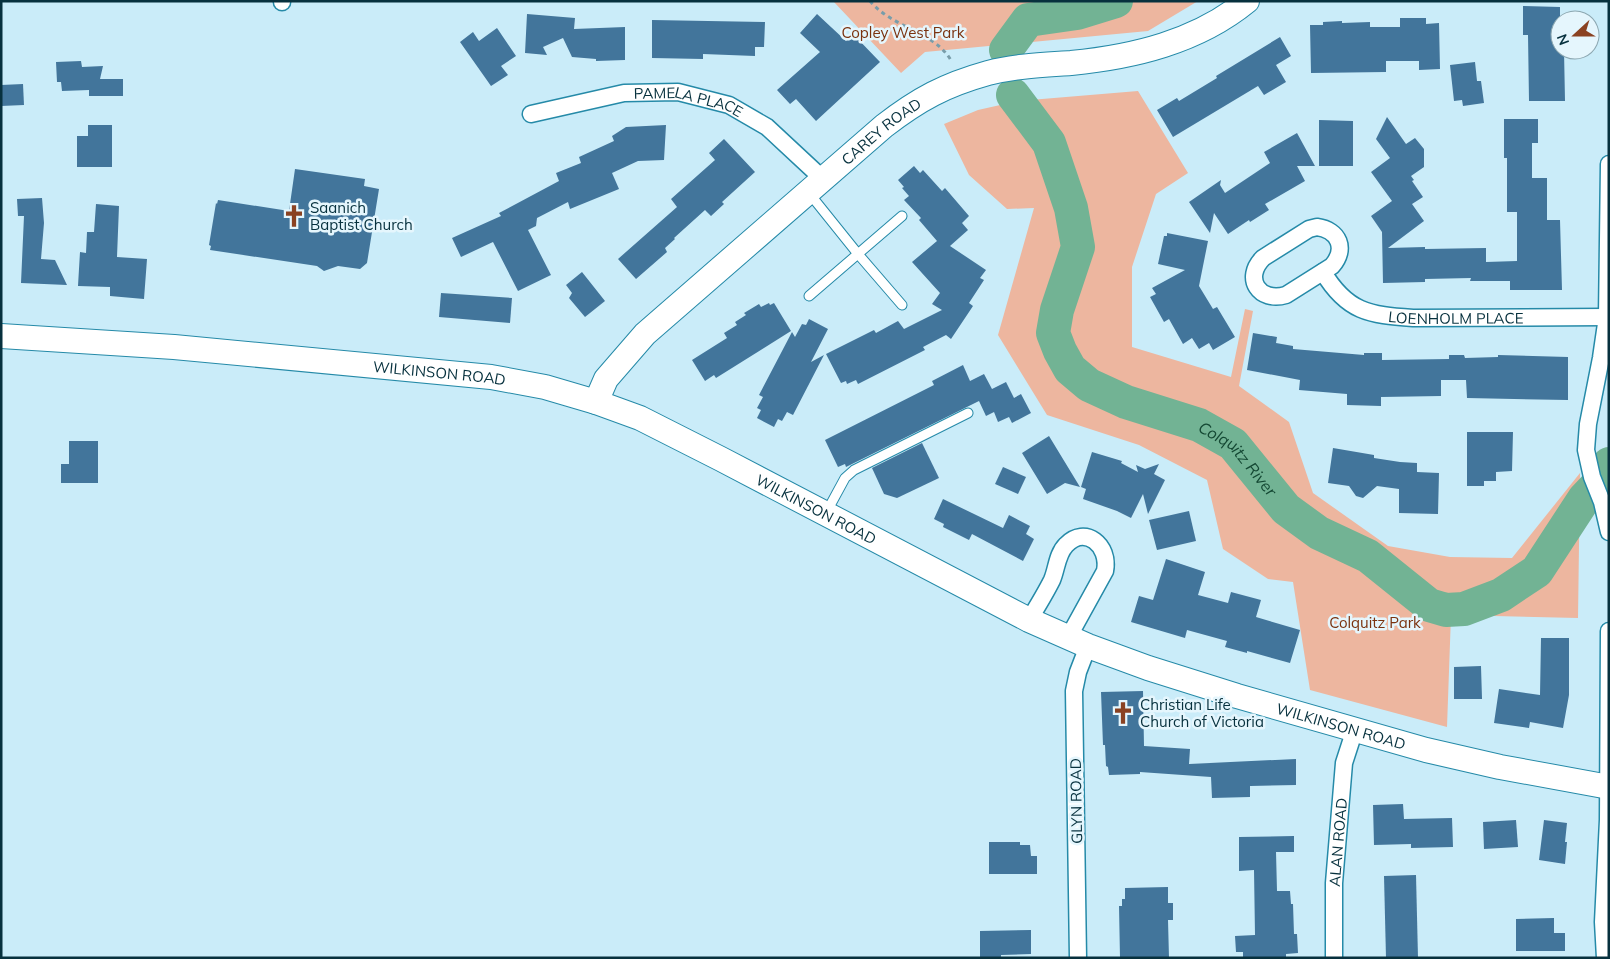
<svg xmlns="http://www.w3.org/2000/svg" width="1610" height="959" viewBox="0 0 1610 959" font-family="Mulish,sans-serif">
	<rect width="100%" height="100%" fill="#caecf9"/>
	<!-- green -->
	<g fill="#edb69f">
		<polygon points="833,1 1198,1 1148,31 925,52 901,73"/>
		<polygon points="1138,91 1188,173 1156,194 1132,267 1132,347 1231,377 1245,309 1253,311 1239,386 1289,422 1313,493 1388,546 1450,557 1512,558 1580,473 1578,618 1451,615 1447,727 1310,690 1293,582 1268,579 1223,549 1207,480 1139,445 1047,415 998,335 1034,208 1007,209 969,175 944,124 978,110 1018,101"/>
	</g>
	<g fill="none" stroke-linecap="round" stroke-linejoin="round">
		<!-- river -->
		<g stroke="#72b394" stroke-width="34">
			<polyline points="1006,50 1028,20 1077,13 1116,1"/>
			<path id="s1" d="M 1013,95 L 1049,143 L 1071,208 L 1078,247 L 1057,310 L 1053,333 L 1060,351 L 1070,369 L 1089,385 L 1126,402 L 1199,425 L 1233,444 L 1286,509 L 1319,533 L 1368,556 L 1429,605 L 1446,610 L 1464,609 L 1501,595 L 1537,571 L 1584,499 L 1602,480 L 1609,464"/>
		</g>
	</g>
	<!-- building -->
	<g fill="#42759b">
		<polygon points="1523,6 1560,7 1560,50 1564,50 1565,101 1529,101 1528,35 1523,35"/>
		<polygon points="527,14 575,18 574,29 625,27 625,60 596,61 596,59 572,57 563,38 543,47 547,55 525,53"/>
		<polygon points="817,14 846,41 853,34 880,62 816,121 796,99 790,104 777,90 820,52 800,33"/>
		<polygon points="1400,18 1426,18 1426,24 1439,23 1440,69 1419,70 1419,61 1386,61 1386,72 1311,73 1310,25 1323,25 1323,22 1342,21 1342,23 1370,22 1370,27 1400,27"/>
		<polygon points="652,20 765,22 764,47 755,47 755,56 703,54 703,59 652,58"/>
		<polygon points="497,28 516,56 501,66 508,75 491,86 460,42 473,32 479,41"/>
		<polygon points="1280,37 1291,56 1276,65 1286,82 1264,95 1258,86 1173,137 1157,110 1177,98 1179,101 1217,78 1216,76"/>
		<polygon points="81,61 82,67 103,66 100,79 123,79 123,96 89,96 89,90 62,91 61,82 57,82 56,62"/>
		<polygon points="1475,62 1477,81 1481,81 1484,103 1463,106 1462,100 1454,101 1450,65"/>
		<polygon points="23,84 24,105 1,106 1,85"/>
		<polygon points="1387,117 1406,144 1415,138 1424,149 1424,167 1411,176 1414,180 1412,181 1423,197 1412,204 1424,221 1388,248 1425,247 1425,249 1486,248 1486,262 1517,261 1517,212 1507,212 1507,158 1504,158 1504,119 1538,119 1538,143 1532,143 1532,178 1547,178 1547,220 1560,220 1562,290 1510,290 1510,281 1470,281 1471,278 1425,279 1425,282 1383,283 1382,232 1371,216 1392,201 1371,172 1390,158 1376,139"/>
		<polygon points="1319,120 1353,121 1353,166 1319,166"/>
		<polygon points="88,125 112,125 112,167 77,167 77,136 88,136"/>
		<polygon points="666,125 664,160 638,161 612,173 619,189 570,209 568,202 537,218 536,226 528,230 551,275 518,291 493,242 461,257 452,238 501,216 499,213 559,181 556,173 581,163 579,157 614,141 612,136 626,127"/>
		<polygon points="1297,133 1315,166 1297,166 1305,181 1265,204 1269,210 1250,222 1249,220 1228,234 1214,213 1210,233 1189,202 1221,180 1220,185 1225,193 1270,163 1264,152"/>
		<polygon points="724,139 755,172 722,202 724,204 711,216 705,210 674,238 675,239 665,248 667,252 636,279 618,259 677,207 671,199 715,160 709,153"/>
		<polygon points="914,166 920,173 923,170 942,191 945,188 969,216 962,223 968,230 950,246 986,270 980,278 984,280 969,303 973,306 951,339 946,335 923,347 925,350 858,384 856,380 847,384 846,381 841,383 826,354 874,330 876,333 898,321 904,329 942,310 932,304 940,293 912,262 937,241 919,220 921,218 904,200 909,196 902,188 904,187 898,180"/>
		<polygon points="295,169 365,179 364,186 379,189 367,263 360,269 338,266 324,271 317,266 210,250 211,246 209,245 216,203 217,204 218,200 289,211"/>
		<polygon points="42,198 44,223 41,259 55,260 67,285 21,283 24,216 18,216 17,199"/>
		<polygon points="96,204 119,206 117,257 147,259 144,299 110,296 110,287 78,286 80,252 86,253 87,232 94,232"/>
		<polygon points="1167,233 1208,241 1199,286 1213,309 1217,307 1235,337 1213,350 1209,343 1199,349 1192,338 1183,344 1169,319 1164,322 1150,297 1156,294 1152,288 1185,270 1158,264 1164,236 1167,236"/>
		<polygon points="582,272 605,301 585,317 569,298 572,293 566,285"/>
		<polygon points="441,293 512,298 510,323 439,317"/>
		<polygon points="769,303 770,305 774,303 791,331 716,378 714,375 705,381 692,360 727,338 724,333 737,325 735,322 746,315 744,313 759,304 761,307"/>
		<polygon points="809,319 828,329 811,362 824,355 793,415 787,412 782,421 778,419 774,427 757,418 761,410 757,408 763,397 759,395 792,332 795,337 802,324 806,325"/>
		<polygon points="1253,333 1277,337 1276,343 1293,346 1293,349 1364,355 1364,353 1382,353 1382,360 1449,359 1449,355 1464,355 1465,358 1498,357 1498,355 1568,357 1568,400 1467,398 1466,380 1441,380 1441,396 1381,397 1381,406 1347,405 1347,394 1299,390 1300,380 1247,370"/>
		<polygon points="963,365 970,381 984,374 992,389 1006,382 1014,398 1021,394 1031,413 1012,423 1009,417 998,422 994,412 986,416 979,401 852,464 846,467 845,464 838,467 825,440 934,385 932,381"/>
		<polygon points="1467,432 1513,432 1512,471 1496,472 1496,481 1484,481 1484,486 1467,486"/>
		<polygon points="1049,436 1080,487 1065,483 1047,494 1022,453"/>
		<polygon points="69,441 98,441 98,483 61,483 61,464 69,464"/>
		<polygon points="922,443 939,478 897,498 884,494 872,468"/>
		<polygon points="1333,448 1374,455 1374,458 1400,462 1417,463 1417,472 1439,473 1438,514 1399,513 1399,489 1377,486 1363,498 1356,496 1349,486 1328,483"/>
		<polygon points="1092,452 1122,461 1121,463 1138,472 1136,465 1145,469 1159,464 1154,474 1165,480 1148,514 1143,494 1131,518 1117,511 1083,499 1086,489 1081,487"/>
		<polygon points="1003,467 1026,477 1018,494 995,484"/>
		<polygon points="943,499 1003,528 1009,515 1030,526 1026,534 1034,539 1023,561 972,534 969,540 943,527 944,524 934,519"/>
		<polygon points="1189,511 1196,541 1157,550 1149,520"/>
		<polygon points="1166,559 1205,572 1198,595 1228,603 1231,592 1261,600 1256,617 1300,630 1290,663 1247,651 1247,653 1225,647 1227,641 1187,630 1185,638 1131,622 1139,596 1153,600"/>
		<polygon points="1541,638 1569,638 1569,695 1563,728 1530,722 1529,728 1494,723 1499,689 1540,695"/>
		<polygon points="1481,666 1482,699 1454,699 1454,667"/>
		<polygon points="1143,691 1144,746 1190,749 1189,764 1296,759 1296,785 1250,786 1250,797 1212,798 1211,777 1140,772 1140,774 1109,775 1108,767 1106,766 1105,745 1103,745 1101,692"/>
		<polygon points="1403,804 1404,819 1452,818 1453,847 1411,848 1411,844 1374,845 1373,805"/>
		<polygon points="1516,820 1518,847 1484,849 1483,822"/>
		<polygon points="1544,820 1567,823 1565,842 1567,842 1565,864 1539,860"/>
		<polygon points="1294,836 1294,852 1276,852 1277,891 1290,891 1291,904 1293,904 1294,934 1297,934 1298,953 1286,954 1286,958 1243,958 1243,952 1236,952 1235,936 1255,935 1254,870 1239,871 1239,837"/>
		<polygon points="989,842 1020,842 1020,845 1030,845 1031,856 1037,856 1037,874 989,874"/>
		<polygon points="1416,875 1418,958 1386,958 1384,876"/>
		<polygon points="1168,887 1168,903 1173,903 1173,920 1168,920 1169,958 1120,958 1119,906 1122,906 1122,899 1125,899 1125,888"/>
		<polygon points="1554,918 1554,933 1565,933 1565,951 1516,951 1516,919"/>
		<polygon points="1031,930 1031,954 1001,955 1001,958 980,958 980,931"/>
	</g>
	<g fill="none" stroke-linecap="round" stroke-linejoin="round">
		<defs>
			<g id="lane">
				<polyline points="809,193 858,254 902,305"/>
				<polyline points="809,296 902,216"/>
				<polyline points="826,513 845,478 854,470 968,413"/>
			</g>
			<g id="street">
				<polyline points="282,2 282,1"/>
				<path id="s2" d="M 531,114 L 624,93 L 678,92 L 729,105 L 767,127 L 824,180"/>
				<polyline points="1609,164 1607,317 1601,358 1588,424 1586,450 1592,477 1602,502 1609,532"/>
				<path d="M 1317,227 C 1339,230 1347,249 1332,266 L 1286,295 C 1259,303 1243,278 1263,258 L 1309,229 Z"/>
				<path id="s3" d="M 1323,272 C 1347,312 1369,315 1413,318 L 1607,317"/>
				<path d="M 1029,620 C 1037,607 1045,594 1052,580 C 1057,568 1057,554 1066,545 C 1085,525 1110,545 1105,571 L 1068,638"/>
				<polyline points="1078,958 1074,691 1078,672 1088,646"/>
				<path id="s4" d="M 1334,958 L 1334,883 L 1344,763 L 1355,729"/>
				<polyline points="1605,958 1603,922 1608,820 1609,631"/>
			</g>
			<g id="secondary">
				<path id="s5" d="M 1,336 L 174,347 L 491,377 L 545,387 L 596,402 L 640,418 L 721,459 L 1029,620 L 1088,646 L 1148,668 L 1237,696 L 1426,750 L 1500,767 L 1609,787"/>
				<path id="s6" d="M 596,402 L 606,379 L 645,334 L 884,126 C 919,99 945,85 988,73 C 1015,66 1043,65 1071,63 C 1133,57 1197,42 1247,1"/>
			</g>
		</defs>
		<!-- lane casing -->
		<use href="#lane" stroke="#258aa8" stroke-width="11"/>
		<!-- street casing -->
		<use href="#street" stroke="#258aa8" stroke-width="19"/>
		<!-- secondary casing -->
		<use href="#secondary" stroke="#258aa8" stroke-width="26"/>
		<!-- path -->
		<path stroke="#789daa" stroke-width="3" stroke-dasharray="4 4" stroke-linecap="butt" d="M 870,1 C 892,28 935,31 952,62"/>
		<!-- lane -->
		<use href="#lane" stroke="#fff" stroke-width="9"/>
		<!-- street -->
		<use href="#street" stroke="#fff" stroke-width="16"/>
		<!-- secondary -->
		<use href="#secondary" stroke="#fff" stroke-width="24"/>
	</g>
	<!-- icons -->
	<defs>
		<symbol id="church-bare" viewBox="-9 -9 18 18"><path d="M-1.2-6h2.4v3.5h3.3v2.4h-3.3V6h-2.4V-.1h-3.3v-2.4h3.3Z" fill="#8a4222" stroke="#e5f6fd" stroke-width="2.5" paint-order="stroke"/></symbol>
	</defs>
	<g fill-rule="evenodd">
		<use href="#church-bare" x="278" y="200" width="32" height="32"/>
		<use href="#church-bare" x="1107" y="697" width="32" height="32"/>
	</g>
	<g text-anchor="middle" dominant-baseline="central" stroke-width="5" stroke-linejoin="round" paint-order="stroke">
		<!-- park labels -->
		<g font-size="15" fill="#7a320f" stroke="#e5f6fd">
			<text x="903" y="32">Copley West Park</text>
			<text x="1375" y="622">Colquitz Park</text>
		</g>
		<!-- street labels -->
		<g font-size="15" fill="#07313e" stroke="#e5f6fd">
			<text stroke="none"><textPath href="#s2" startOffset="161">PAMELA PLACE</textPath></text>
			<text stroke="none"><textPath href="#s6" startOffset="396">CAREY ROAD</textPath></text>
			<text stroke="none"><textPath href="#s3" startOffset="150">LOENHOLM PLACE</textPath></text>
			<text stroke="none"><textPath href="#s5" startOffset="440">WILKINSON ROAD</textPath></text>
			<text stroke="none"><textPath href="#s5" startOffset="845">WILKINSON ROAD</textPath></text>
			<text stroke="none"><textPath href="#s5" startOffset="1415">WILKINSON ROAD</textPath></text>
			<text transform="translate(1076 801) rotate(-91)">GLYN ROAD</text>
			<text stroke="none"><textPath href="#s4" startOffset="116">ALAN ROAD</textPath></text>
		</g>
		<!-- poi labels -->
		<g font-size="15" fill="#07313e" stroke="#e5f6fd" text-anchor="start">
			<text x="310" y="207">Saanich<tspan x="310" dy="17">Baptist Church</tspan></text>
			<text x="1140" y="704">Christian Life<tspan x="1140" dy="17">Church of Victoria</tspan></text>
		</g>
		<!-- water labels -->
		<g font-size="16" font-style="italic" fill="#144833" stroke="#e5f6fd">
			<text stroke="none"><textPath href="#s1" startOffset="492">Colquitz River</textPath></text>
		</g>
	</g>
	<!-- border -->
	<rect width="1610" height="959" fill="none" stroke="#07313e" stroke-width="5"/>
	<!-- north arrow -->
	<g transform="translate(1575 35) rotate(249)"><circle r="24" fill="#e5f6fd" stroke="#8ca7b1"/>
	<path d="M0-4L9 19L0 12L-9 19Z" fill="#8a4222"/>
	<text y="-8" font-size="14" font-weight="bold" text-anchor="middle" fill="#07313e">N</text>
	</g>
</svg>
